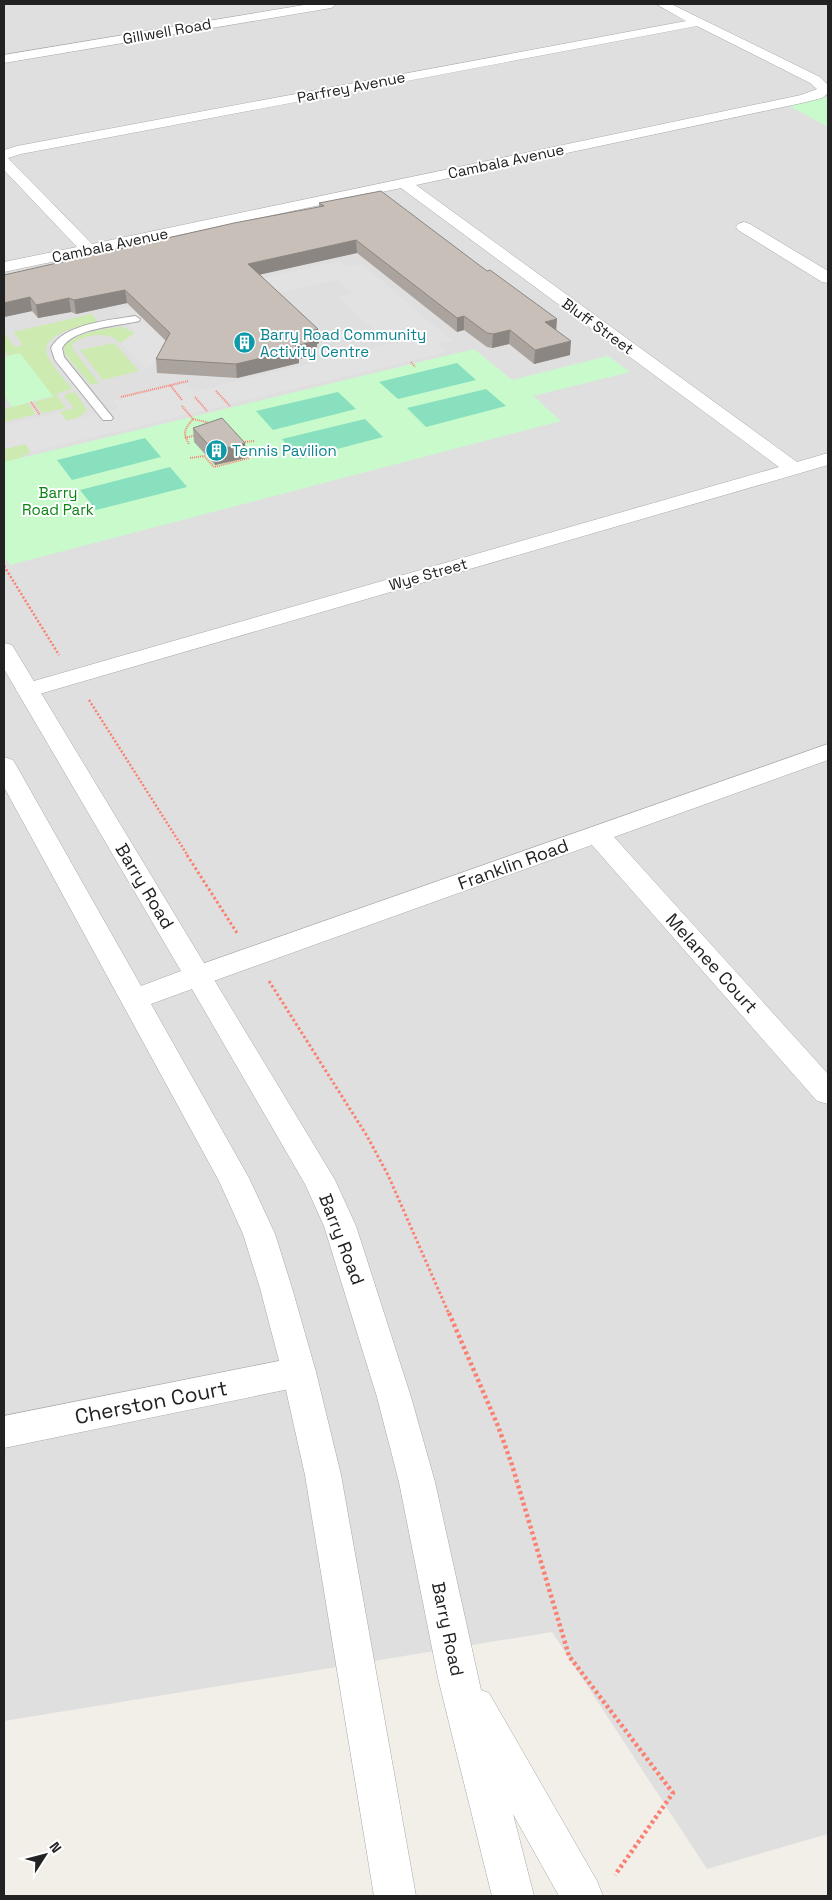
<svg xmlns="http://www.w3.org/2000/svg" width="832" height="1900" viewBox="0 0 832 1900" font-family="'Space Grotesk',sans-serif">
	<rect width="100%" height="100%" fill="#f2efe9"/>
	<!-- residential -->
	<polygon fill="#e0dfdf" points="4,4 828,4 828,1834 707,1869 552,1632 4,1721"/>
	<!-- grass -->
	<g fill="#cdebb0">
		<path d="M 92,314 L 98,322 C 85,325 40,333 47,354 C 50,364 65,380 72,389 L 56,394 L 66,408 L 42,413 L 34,402 L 53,397 L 20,354 L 8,356 C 2,349 4,342 4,333 L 15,347 L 23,345 L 13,332 Z"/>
		<path d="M 123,327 L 135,333 L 121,343 C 107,331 88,334 73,343 L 72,348 L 99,383 L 91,385 L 64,353 L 65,345 C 81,332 103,328 123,327 Z"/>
		<polygon points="114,343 139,371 103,380 80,350"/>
		<polygon points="75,392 87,410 79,417 66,421 60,412 74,408 63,395"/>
		<polygon points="28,403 36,414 4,422 4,409"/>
		<polygon points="25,444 31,452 4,466 4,449"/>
	</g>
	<!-- park -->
	<g fill="#c8facc">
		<polygon points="828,97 828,127 788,105"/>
		<polygon points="474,349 512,380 608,356 630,372 533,396 561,421 10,565 4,556 4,462"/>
		<polygon points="20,353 53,396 12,407 4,395 4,357"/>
	</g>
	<!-- pitch -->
	<g fill="#88e0be">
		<polygon points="457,363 476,380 398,399 379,382"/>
		<polygon points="486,389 506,406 426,427 407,408"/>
		<polygon points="338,392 356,409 273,430 256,411"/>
		<polygon points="365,419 383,437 299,459 282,439"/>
		<polygon points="145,438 161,457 72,480 57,460"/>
		<polygon points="170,467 187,487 96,510 80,490"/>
	</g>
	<!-- parking -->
	<polygon fill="#e2e2e2" points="341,261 348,267 362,264 452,341 438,344 446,352 31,452 25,444 4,449 4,425 60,412 67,421 119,408 113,401 122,398 186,384 193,392 406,340 399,334 383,338 338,297 353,293 337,280 150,321 176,352 145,369 121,343 135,333 114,310"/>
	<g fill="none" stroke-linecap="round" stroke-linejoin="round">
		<defs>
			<path id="service" d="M 135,316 L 140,319 L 139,321 C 118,326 73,328 62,348 L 64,357 L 113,418 L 111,420 L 103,420 L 55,360 L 51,348 C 63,324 110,320 135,316 Z"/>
			<g id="minor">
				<path d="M 656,4 L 671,4 L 820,77 L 828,85 L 828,93 L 822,98 L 802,103 L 416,185 L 797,462 L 828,453 L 828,465 L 36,695 L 28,697 L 20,695 L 16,690 L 20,685 L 779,467 L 401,188 L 4,272 L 4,262 L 77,247 L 4,170 L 4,150 L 17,146 L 686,21 ZM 697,26 L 810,83 L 817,89 L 801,95 L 92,244 L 8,158 L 21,154 Z"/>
				<polygon points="744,222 750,224 828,271 828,283 822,282 738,230 736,227 738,224"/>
				<polygon points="828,744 828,760 614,837 828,1074 828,1104 817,1101 592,845 208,983 198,986 188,983 184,976 188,969"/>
				<polygon points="299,1357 311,1361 316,1372 311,1383 299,1387 4,1448 4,1416"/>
			</g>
			<g id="tertiary">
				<polygon points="310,4 337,4 331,8 4,63 4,55"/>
				<polygon points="4,643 12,645 15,650 335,1180 356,1226 411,1397 435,1482 481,1690 489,1693 597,1881 603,1896 559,1896 513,1814 534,1896 492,1896 438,1678 399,1482 377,1397 324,1226 305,1184 192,989 151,1004 249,1178 275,1234 292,1288 316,1372 341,1475 416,1896 374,1896 305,1475 282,1372 260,1288 243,1234 219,1181 4,787 4,757 13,760 16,765 141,986 181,971 4,669"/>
			</g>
		</defs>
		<!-- service casing -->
		<use href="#service" stroke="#a9a9a9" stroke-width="2"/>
		<!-- minor casing -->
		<use href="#minor" stroke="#a9a9a9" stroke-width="1"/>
		<!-- tertiary casing -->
		<use href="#tertiary" stroke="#a9a9a9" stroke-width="1"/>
		<!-- path-far3 -->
		<g stroke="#fa8072" stroke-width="2" stroke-dasharray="1 1" stroke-linecap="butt">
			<polyline points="411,362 415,367"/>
			<polyline points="170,385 182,400"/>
			<polyline points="216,391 230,406"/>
			<polyline points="121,397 188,381"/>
			<polyline points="195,397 207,411"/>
			<polyline points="31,402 40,415"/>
			<path d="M 182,406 L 193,419 C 185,429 182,432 189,444"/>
			<polyline points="193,419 210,423"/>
			<polyline points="185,438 197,435"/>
			<polyline points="243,442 255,441"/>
			<polyline points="190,458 204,456 214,467 249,458 243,451"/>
		</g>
		<!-- path-far2 -->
		<g stroke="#fa8072" stroke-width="2.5" stroke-dasharray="2 2" stroke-linecap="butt">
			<polyline points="4,566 59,655"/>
			<polyline points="89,700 188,856"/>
		</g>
		<!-- path-far1 -->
		<g stroke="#fa8072" stroke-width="3" stroke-dasharray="2.5 2.5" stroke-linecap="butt">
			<polyline points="187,855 237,933"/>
			<polyline points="269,981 367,1136 388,1175 449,1314"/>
		</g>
		<!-- path -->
		<polyline stroke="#fa8072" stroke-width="4.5" stroke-dasharray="3 3" stroke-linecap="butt" points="449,1313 498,1426 512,1465 569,1656 673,1793 615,1875"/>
		<!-- service -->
		<use href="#service" fill="#fff" fill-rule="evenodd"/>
		<!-- minor -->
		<use href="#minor" fill="#fff" fill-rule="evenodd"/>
		<!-- tertiary -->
		<use href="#tertiary" fill="#fff" fill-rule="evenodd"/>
	</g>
	<!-- wall -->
	<g fill="#aba49e">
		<polygon points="319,203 556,330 570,355 534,364 509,344 492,348 487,347 464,330 457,332 357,253 260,274 319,343 317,344 317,355 299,359 299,363 237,378 157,373 156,359 166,341 127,303 76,314 71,312 38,318 32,311 4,317 4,275 319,207"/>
		<polygon points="193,428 245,443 246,458 215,465 194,442"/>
	</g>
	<!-- shaded-wall -->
	<g fill="#8b8681">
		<polygon points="356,240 357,253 249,277 248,264"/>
		<polygon points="125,290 127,303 76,314 74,300"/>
		<polygon points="30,297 32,311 4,317 4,303"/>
		<polygon points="69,298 71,312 38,318 36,305"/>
		<polygon points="464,316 464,330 457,332 457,318"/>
		<polygon points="557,319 556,333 545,322"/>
		<polygon points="318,329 319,343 317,344 317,355 299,359 299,363 237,378 236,364 295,346 307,332"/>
		<polygon points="510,330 509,344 492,348 493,334"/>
		<polygon points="571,341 570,355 534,364 535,350"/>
		<polygon points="245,443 246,458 215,465 214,451"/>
	</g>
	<!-- building -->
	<g fill="#c7bfb8" stroke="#8b8681">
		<polygon points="381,191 487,271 490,270 557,319 545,322 571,341 535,350 510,330 493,334 487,333 464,316 457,318 356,240 248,264 318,329 307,332 316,341 295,346 299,349 236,364 156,359 170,333 125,290 74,300 69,298 36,305 30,297 4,303 4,275 234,223 324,206 319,203"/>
		<polygon points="222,418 245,443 214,451 193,428"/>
	</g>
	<!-- icons -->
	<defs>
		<symbol id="building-disc" viewBox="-11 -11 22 22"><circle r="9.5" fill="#0f9aa8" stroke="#fff"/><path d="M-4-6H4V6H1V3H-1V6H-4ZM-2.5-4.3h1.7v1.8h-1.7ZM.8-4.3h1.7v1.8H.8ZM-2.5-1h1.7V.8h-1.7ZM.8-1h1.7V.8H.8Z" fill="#fff"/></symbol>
	</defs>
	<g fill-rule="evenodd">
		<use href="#building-disc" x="232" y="330" width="25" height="25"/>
		<use href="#building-disc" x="204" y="438" width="25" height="25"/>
	</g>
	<g text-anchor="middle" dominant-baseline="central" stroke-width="4" stroke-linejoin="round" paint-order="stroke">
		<!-- far-street labels -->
		<g font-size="15" fill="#222" stroke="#fff">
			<text transform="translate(167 31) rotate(-10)">Gillwell Road</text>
			<text transform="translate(351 87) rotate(-11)">Parfrey Avenue</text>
			<text transform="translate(506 161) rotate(-12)">Cambala Avenue</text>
			<text transform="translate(110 245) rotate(-12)">Cambala Avenue</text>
			<text transform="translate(598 326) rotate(36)">Bluff Street</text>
			<text transform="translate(428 574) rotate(-16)">Wye Street</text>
		</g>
		<!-- far-culture labels -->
		<g font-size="15" fill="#0d838f" stroke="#fff" text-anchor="start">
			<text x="260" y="334">Barry Road Community<tspan x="260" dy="17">Activity Centre</tspan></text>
			<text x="232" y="450">Tennis Pavilion</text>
		</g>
		<!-- far-park labels -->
		<g font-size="15" fill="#0c8416" stroke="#fff">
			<text x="58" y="492">Barry<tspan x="58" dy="17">Road Park</tspan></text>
		</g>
		<!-- street labels -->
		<g font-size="18" fill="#222" stroke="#fff">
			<text transform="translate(513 864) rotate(-20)">Franklin Road</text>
			<text transform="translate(145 886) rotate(59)">Barry Road</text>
			<text transform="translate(712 963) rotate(48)">Melanee Court</text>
			<text transform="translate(342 1239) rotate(69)">Barry Road</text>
			<text transform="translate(448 1629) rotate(78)">Barry Road</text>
		</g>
		<!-- near-street labels -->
		<g font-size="21" fill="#222" stroke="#fff">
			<text transform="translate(151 1402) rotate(-11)">Cherston Court</text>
		</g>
	</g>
	<!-- border -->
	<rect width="832" height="1900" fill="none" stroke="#222222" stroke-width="10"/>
	<!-- north arrow -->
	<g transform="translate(45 1855) rotate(54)" stroke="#ffffff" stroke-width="4" paint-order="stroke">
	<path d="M0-4L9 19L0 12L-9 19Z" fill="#222222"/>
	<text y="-8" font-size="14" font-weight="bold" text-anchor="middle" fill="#222222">N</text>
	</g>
</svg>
